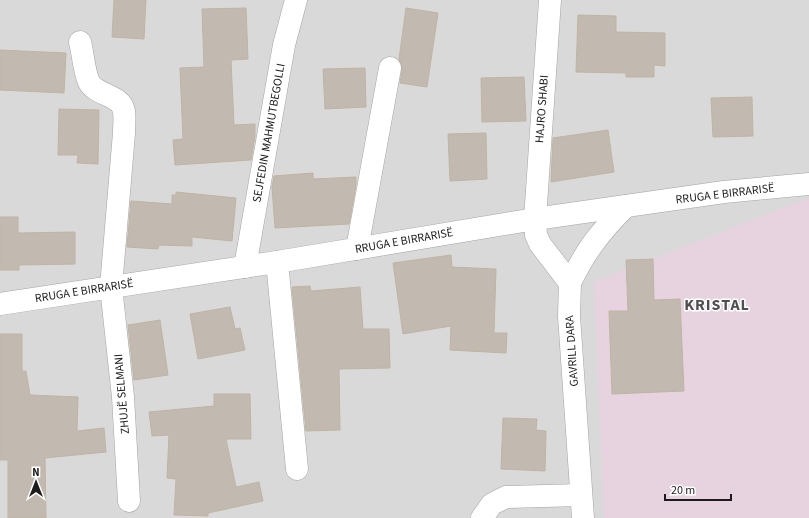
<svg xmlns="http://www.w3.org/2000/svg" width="809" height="518" viewBox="0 0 809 518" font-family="'Source Sans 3',sans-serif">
	<rect width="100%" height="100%" fill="#edebe1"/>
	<!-- residential -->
	<rect fill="#dad9d9" x="0" y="0" width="809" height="518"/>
	<!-- industrial -->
	<polygon fill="#e7d3e0" points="809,198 809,518 604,518 594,282"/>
	<!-- building -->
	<g fill="#c2bab0" stroke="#bfb4a3">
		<polygon points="114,0 146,0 144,39 112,37"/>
		<polygon points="246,8 248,59 231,60 234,125 255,124 255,136 251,160 175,165 173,140 183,139 180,68 204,67 202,9"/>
		<polygon points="406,8 438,13 427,87 400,83 402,70 399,59"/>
		<polygon points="578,15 616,16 616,32 665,33 665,66 654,65 654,77 626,77 626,73 576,72"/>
		<polygon points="0,50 66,53 64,93 0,90"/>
		<polygon points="365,68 366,107 325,109 323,69"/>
		<polygon points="524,77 526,121 482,122 481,78"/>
		<polygon points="752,97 753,136 713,137 711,98"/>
		<polygon points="59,109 99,110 98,164 77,163 78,155 58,155"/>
		<polygon points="608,130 614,172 551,182 553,138"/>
		<polygon points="486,133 487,179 450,181 448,134"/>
		<polygon points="313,173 313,179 356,177 356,185 349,224 275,228 272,187 274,176"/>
		<polygon points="176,192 236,198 232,241 192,237 192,246 159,245 158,249 127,247 131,201 172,204 172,195 176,195"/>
		<polygon points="0,217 18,217 18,233 75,232 75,264 19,265 19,270 0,270"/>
		<polygon points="451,255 452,267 496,269 494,333 507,333 506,353 450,350 451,326 403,334 393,263"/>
		<polygon points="653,259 654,300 680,299 684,391 612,394 609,311 628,311 626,260"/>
		<polygon points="310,286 311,291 360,287 363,329 389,329 390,368 339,369 340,430 306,431 292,287"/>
		<polygon points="230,307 235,329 240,328 245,350 198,359 190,314"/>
		<polygon points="160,320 168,375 134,380 128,325"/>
		<polygon points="0,334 22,334 22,371 26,371 30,395 78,397 77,431 104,428 106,452 45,458 46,518 8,518 8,460 0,460"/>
		<polygon points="214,394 250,394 251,439 226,439 236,487 259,482 263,501 208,513 208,516 174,515 176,479 167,478 169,435 152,436 149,412 214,406"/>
		<polygon points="503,418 537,419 536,430 546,431 545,471 501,469"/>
	</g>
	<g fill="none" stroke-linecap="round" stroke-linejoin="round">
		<defs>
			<g id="minor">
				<polyline points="550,0 535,219 536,235 540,244 570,283 569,316 583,518"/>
				<path d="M 80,42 C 83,53 84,72 89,82 C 96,96 121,94 124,111 C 125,118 124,126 124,133 L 111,287 L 123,397 L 129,501"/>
				<polyline points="357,249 390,68"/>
				<polyline points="277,262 297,469"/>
				<polyline points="245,267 284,45 296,0"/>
				<path d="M 570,283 C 586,250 600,232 626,206"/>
				<polyline points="0,304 277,262 535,219 724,192 809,184"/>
				<polyline points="482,518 492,504 506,497 581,495"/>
			</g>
		</defs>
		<!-- minor casing -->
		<use href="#minor" stroke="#a3a3a3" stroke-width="23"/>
		<!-- minor -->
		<use href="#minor" stroke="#fff" stroke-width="22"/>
	</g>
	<g text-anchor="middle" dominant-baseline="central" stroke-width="3" stroke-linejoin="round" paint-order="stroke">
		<!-- street labels -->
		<g font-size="12" fill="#1c1c1c" stroke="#fff">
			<text transform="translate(542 109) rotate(-86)">HAJRO SHABI</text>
			<text transform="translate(269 133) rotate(-80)">SEJFEDIN MAHMUTBEGOLLI</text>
			<text transform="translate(725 194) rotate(-7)">RRUGA E BIRRARISË</text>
			<text transform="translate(404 241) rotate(-10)">RRUGA E BIRRARISË</text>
			<text transform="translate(84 291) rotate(-9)">RRUGA E BIRRARISË</text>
			<text transform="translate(572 351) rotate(-94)">GAVRILL DARA</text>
			<text transform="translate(122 394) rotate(-95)">ZHUJË SELMANI</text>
		</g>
		<!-- district labels -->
		<g font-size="16" font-weight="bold" letter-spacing="1" fill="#4f4f4f" stroke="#fff">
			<text x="717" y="305">KRISTAL</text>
		</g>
	</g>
	<!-- north arrow -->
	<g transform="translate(36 482)" stroke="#ffffff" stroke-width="3" paint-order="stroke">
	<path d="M0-3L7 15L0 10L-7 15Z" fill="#1c1c1c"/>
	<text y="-6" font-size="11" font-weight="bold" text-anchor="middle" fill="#1c1c1c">N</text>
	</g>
	<!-- scale -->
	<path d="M665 494v6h66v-6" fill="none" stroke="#1c1c1c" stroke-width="2"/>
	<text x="671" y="494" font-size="12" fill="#1c1c1c" stroke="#ffffff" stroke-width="3" paint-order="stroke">20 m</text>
</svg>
